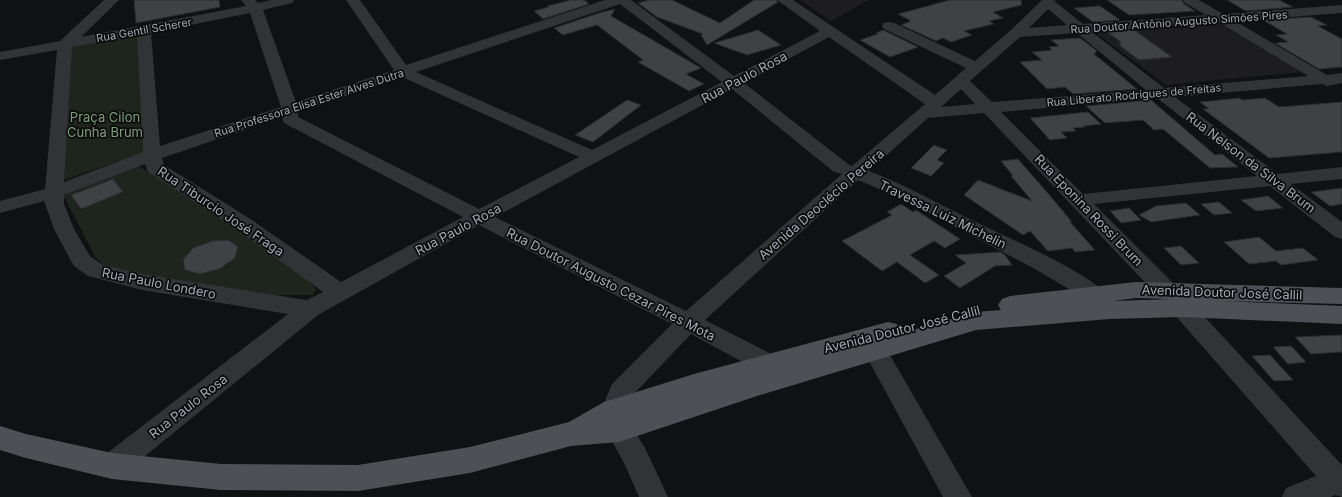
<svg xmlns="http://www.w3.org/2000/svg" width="1342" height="497" viewBox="0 0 1342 497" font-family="Inter,sans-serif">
	<rect width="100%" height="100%" fill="#101112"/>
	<!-- built -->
	<g fill="#1d1d1f">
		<polygon points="800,0 869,0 831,21"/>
		<polygon points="1220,24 1301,72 1166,85 1096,33"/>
	</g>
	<!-- green -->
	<g fill="#1d251d">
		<polygon points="138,34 144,152 64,180 68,46"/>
		<polygon points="138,166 237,225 307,278 316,289 313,295 276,295 175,285 106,267 96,258 62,193"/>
	</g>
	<!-- building -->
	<g fill="#3f4145" stroke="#2a2b2e">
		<polygon points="134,0 219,0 220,7 136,23"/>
		<polygon points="571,0 584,0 589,4 543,19 534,11 549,7 547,6"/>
		<polygon points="649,0 672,0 720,23 754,0 776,0 778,2 707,45 701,35 703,34 657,17 638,3"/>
		<polygon points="950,0 1021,0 1022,5 993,12 1003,18 989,21 994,24 964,31 972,35 951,42 943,38 936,41 901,25 911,21 898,14"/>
		<polygon points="1107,0 1182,0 1184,4 1195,11 1129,15"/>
		<polygon points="1227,0 1279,0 1293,7 1246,11"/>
		<polygon points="1100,6 1120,20 1093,22 1074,8"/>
		<polygon points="615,9 611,16 701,68 686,74 704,84 689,91 638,62 643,60 597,25 563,35 554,28 599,13"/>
		<polygon points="1311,17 1327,25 1318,26 1342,39 1342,67 1319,69 1275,43 1288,42 1276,35 1287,34 1263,20"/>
		<polygon points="758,30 781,45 747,55 714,43"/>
		<polygon points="883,30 918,47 890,57 860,40 878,34 876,33"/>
		<polygon points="1134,30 1172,57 1139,60 1119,45 1121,42 1107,32"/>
		<polygon points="1080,38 1097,51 1094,54 1137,89 1073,94 1065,87 1047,89 1020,62 1042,60 1032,52 1052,50 1049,47 1059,46 1051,40"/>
		<polygon points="1240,98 1242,100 1265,98 1279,107 1342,102 1342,152 1269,158 1203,109 1209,109 1200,102"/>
		<polygon points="627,100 641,105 593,142 575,135"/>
		<polygon points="1151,100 1215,155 1222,154 1238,167 1210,168 1163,129 1154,130 1143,120 1105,123 1086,106"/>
		<polygon points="1088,112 1101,124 1084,126 1085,127 1073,128 1076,131 1061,132 1067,138 1050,140 1030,118"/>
		<polygon points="934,145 947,150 937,160 944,163 931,176 911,168"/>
		<polygon points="1018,159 1052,198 1072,222 1070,222 1095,250 1075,252 1072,248 1048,251 1030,231 1023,235 964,195 978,180 1032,201 1011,176 1013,176 1001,161"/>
		<polygon points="113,179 123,192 81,209 71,195"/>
		<polygon points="1342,188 1342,204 1330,206 1311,192"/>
		<polygon points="1268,196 1283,208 1256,211 1241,200"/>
		<polygon points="1219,202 1232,213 1214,215 1201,204"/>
		<polygon points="1186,203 1200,215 1151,222 1139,215 1156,206"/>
		<polygon points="901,204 913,212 916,210 960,239 945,248 934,241 910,255 939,275 925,283 897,262 882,271 842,241 892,215 887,212"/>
		<polygon points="1129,208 1141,220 1121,223 1110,211"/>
		<polygon points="1259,237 1276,251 1303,248 1318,260 1281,265 1276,261 1249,264 1224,242"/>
		<polygon points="229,240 238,247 235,258 219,269 200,274 185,270 183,260 193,248 212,241"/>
		<polygon points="1181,246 1199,263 1181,265 1164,248"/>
		<polygon points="1000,252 1005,255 1012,265 995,266 960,288 944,276 966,263 955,255"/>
		<polygon points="1342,335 1342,352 1311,354 1295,337"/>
		<polygon points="1291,346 1306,362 1288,364 1273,347"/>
		<polygon points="1270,355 1293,380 1274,381 1252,356"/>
	</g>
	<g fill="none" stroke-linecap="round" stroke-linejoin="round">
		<!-- minor -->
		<g fill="#313337" fill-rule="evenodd">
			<path d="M 104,0 L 119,0 L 81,37 L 246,6 L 241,0 L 255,0 L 258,3 L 271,0 L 294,0 L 292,3 L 263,10 L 296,102 L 394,70 L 346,0 L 360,0 L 406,65 L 605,0 L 631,0 L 734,76 L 820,31 L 777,0 L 793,0 L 935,95 L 966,68 L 884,29 L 882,26 L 884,23 L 889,22 L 894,23 L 975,61 L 1011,30 L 1042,0 L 1056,0 L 1054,1 L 1083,24 L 1206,15 L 1185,3 L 1183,0 L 1199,0 L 1223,14 L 1342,5 L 1342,13 L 1235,21 L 1327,75 L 1342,73 L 1342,83 L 1327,86 L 1322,84 L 1175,97 L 1278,174 L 1342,167 L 1342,179 L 1291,184 L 1342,222 L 1342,239 L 1335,237 L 1270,186 L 1094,204 L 1175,285 L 1342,465 L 1342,497 L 1335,495 L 1331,497 L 1282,497 L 1286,488 L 1316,476 L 1159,297 L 984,113 L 928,118 L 869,171 C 906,185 940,205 976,222 C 1008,238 1101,277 1117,305 L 1114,311 L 1106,313 L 1098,311 L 1079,295 L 1035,269 L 900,198 L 858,180 L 705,320 L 777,357 L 780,364 L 777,371 L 768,374 L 759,371 L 691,334 L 632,396 L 627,410 L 632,427 L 645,448 L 668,497 L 639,497 L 625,465 L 606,430 L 601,410 L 612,384 L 672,324 L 479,225 L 318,315 L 122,475 L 112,478 L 102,475 L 98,466 L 102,457 L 288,314 L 142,290 L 88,276 L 74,266 L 71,261 L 54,229 L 44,201 L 0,213 L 0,201 L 45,189 L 57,50 L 0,60 L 0,52 L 60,41 ZM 620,4 L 722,82 L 592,150 L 416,72 ZM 1048,9 L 1067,25 L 1029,28 ZM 250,13 L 281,107 L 160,146 L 151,33 ZM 1218,22 L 1308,76 L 1164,88 L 1092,32 ZM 1077,33 L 1146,90 L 992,102 L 970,81 L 1020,37 ZM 137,35 L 143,152 L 64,182 L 72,47 ZM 829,37 L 925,104 L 852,166 L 848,164 L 744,83 ZM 402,77 L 579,157 L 479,209 L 298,117 L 298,112 ZM 732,89 L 834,172 L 842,174 L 686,311 L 495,217 ZM 961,89 L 975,104 L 941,107 ZM 1157,98 L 1257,176 L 1083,194 L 1001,112 ZM 282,117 L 284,123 L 463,217 L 341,282 L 249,218 L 164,165 L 162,158 ZM 145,164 L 148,172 L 235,228 L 323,292 L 307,300 L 142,274 L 103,265 L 90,256 L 74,229 L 64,204 L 64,195 Z"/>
			<polygon points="868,328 876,331 972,497 943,497 856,337 860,331"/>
		</g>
		<!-- major -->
		<path fill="#4d5056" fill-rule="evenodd" d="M 1136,282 L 1342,288 L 1342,304 L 1220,301 L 1342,306 L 1342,324 L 1183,317 L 1110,319 L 976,330 L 760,395 L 619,442 L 571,446 L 470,473 L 358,491 L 221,490 L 112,479 L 26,458 L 0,450 L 0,426 L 26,434 L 112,453 L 221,464 L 358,465 L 470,447 L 569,422 L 604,402 L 614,399 L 694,374 L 888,322 L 897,324 L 900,331 L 899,334 L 976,312 L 1001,310 L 998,305 L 1002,299 L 1010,296 ZM 1136,298 L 1174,299 L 1113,301 Z"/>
	</g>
	<g text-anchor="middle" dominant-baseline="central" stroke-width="3.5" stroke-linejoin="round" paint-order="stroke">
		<!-- far-street labels -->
		<g font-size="11" fill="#a1a9b3" stroke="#0c0c0d">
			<text transform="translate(1179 22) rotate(-4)">Rua Doutor Antônio Augusto Simões Pires</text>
			<text transform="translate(144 30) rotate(-10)">Rua Gentil Scherer</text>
			<text transform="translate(1134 95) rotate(-5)">Rua Liberato Rodrigues de Freitas</text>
			<text transform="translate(309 103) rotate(-18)">Rua Professora Elisa Ester Alves Dutra</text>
		</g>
		<!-- street labels -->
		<g font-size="13" fill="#a1a9b3" stroke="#0c0c0d">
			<text transform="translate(744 77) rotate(-28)">Rua Paulo Rosa</text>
			<text transform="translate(1251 162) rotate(37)">Rua Nelson da Silva Brum</text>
			<text transform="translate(821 204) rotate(-41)">Avenida Deoclécio Pereira</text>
			<text transform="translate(1089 210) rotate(46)">Rua Eponina Rossi Brum</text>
			<text transform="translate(221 211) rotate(34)">Rua Tiburcio José Fraga</text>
			<text transform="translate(943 214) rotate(26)">Travessa Luiz Michelin</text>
			<text transform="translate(458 229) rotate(-28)">Rua Paulo Rosa</text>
			<text transform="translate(159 283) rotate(11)">Rua Paulo Londero</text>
			<text transform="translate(611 284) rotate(27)">Rua Doutor Augusto Cezar Pires Mota</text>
			<text transform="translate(1222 292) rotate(2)">Avenida Doutor José Callil</text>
			<text transform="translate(902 329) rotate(-14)">Avenida Doutor José Callil</text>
			<text transform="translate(188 406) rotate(-38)">Rua Paulo Rosa</text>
		</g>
		<!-- park labels -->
		<g font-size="13" fill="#7a9f77" stroke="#0c0c0d">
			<text x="105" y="117">Praça Cilon<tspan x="105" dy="15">Cunha Brum</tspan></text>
		</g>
	</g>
</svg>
